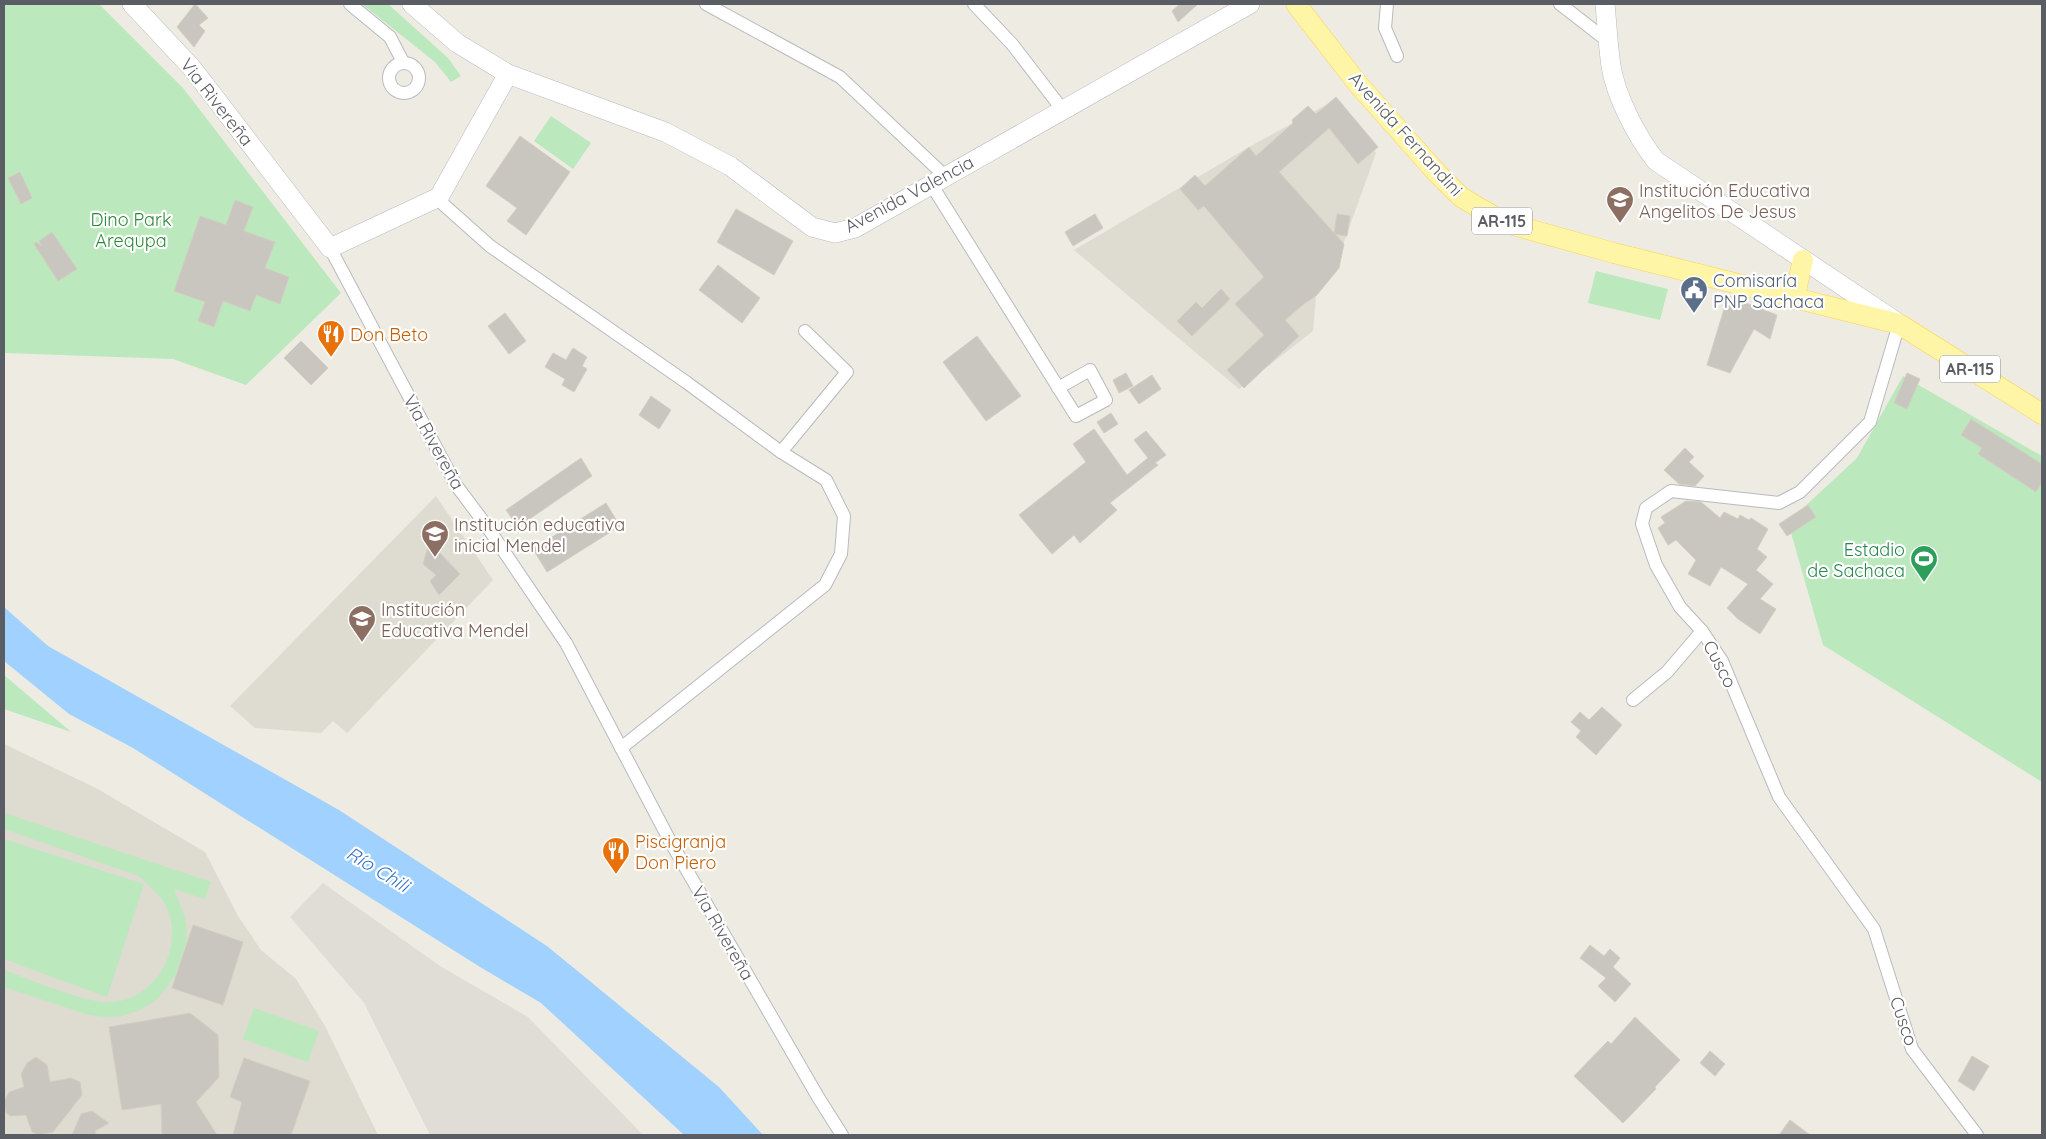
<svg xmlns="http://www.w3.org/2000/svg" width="2046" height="1139" viewBox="0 0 2046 1139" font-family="Quicksand,sans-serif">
	<rect width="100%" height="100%" fill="#eeece2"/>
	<!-- industrial -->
	<polygon fill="#dfddd6" points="323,883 440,966 528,1017 643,1135 430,1135 364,1003 290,917"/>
	<!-- education -->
	<g fill="#dedbd1">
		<polygon points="1333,101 1376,153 1343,245 1339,268 1316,296 1313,331 1239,389 1074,250 1249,147"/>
		<polygon points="436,496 493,580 347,733 333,721 321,733 255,728 230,706"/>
		<polygon points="4,744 96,788 205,852 238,916 261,950 296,979 325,1026 378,1135 4,1135"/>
	</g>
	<!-- green -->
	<g fill="#bce8be">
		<polygon points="4,4 99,4 183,88 341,293 246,385 173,359 4,353"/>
		<polygon points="362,4 388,4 448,58 461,76 451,82 435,62"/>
		<polygon points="551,116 591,143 573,169 534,141"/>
		<polygon points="1596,271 1668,289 1660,320 1588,303"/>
		<polygon points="1903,376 2042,456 2042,782 1823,645 1788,522 1857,458"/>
		<polygon points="4,675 71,732 4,709"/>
		<path d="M 4,813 L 211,882 L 205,899 L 174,889 L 182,909 L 186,922 L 187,939 L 182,955 L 175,976 L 164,991 L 155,1001 L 140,1010 L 122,1016 L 105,1017 L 89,1015 L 4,987 L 4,970 C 30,979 88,1005 113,1002 C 158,998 186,945 165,904 C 158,893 149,885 139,876 L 4,829 Z"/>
		<polygon points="4,839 144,884 107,997 4,959"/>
		<polygon points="254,1008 319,1031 308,1062 243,1039"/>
	</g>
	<!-- water -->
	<polygon fill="#a1d2ff" points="4,607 48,646 339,810 547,946 719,1087 763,1135 684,1135 541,1003 480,967 133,748 69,714 4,661"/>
	<!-- building -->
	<g fill="#c9c6bf" stroke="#d3cec0">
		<polygon points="195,4 208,18 199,25 205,31 194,47 177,27"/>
		<polygon points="1180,4 1198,4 1178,22 1172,11"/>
		<polygon points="1336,97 1378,147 1358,164 1329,128 1279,172 1344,244 1339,268 1316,296 1305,303 1285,320 1299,336 1244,388 1227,370 1264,335 1235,304 1264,277 1204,206 1198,210 1180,189 1195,175 1205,186 1249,147 1256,156 1293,123 1292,120 1308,106 1316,114"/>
		<polygon points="520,136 570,172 526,235 507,221 517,208 486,186"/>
		<polygon points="20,172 32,198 21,204 8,178"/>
		<polygon points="235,200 253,207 244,231 275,242 265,268 289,277 280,304 256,295 250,311 223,301 214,327 198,321 205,302 174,291 200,216 226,225"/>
		<polygon points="736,209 793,241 774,275 717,242"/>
		<polygon points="1095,214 1103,228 1073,246 1065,232"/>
		<polygon points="1337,214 1350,216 1347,236 1334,234"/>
		<polygon points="52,232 77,269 58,281 34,244 36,242 42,246 39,241"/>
		<polygon points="718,265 760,298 742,323 699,290"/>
		<polygon points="1221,289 1230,299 1192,336 1177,321 1196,302 1202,308"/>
		<polygon points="1728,296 1777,315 1770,339 1754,329 1730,373 1707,365"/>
		<polygon points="505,313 526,341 509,354 488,326"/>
		<polygon points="977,336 1021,396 986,421 943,362"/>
		<polygon points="301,341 328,368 311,385 284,358"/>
		<polygon points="573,348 587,357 582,366 587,369 574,392 562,385 565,379 545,367 553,353 566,360"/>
		<polygon points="1126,373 1133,386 1119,393 1113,380"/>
		<polygon points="1907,373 1920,379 1907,409 1894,403"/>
		<polygon points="1152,375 1161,389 1139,404 1129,390"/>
		<polygon points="651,396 671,410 659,429 639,415"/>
		<polygon points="1111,413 1118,424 1104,433 1097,422"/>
		<polygon points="1971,419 2042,464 2042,482 2036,492 1978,454 1982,448 1961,435"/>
		<polygon points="1094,429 1127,475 1148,458 1134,440 1146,431 1166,455 1155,463 1158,465 1110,503 1117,510 1080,543 1074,535 1052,554 1019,515 1086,462 1073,444"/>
		<polygon points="1685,448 1694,457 1689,462 1704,476 1695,486 1679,484 1664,470"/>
		<polygon points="581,458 592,476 518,527 506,510"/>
		<polygon points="1686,501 1701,502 1720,518 1724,512 1738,519 1740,515 1749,520 1751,518 1768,529 1757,549 1767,557 1756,570 1773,584 1760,599 1776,609 1760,634 1738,619 1727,608 1748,584 1721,567 1710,586 1688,574 1696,560 1676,540 1668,545 1658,528 1665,523 1661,517"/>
		<polygon points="606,503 620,526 547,572 533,549"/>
		<polygon points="1808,505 1816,517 1787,536 1779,524"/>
		<polygon points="428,547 440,553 460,574 439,595 430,581 436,575 423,564"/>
		<polygon points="1602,707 1622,725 1596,755 1576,737 1581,731 1571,722 1580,712 1589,720"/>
		<polygon points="193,925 243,942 223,1005 172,988"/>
		<polygon points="1590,945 1604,956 1610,949 1620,958 1613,967 1631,984 1615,1002 1598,986 1606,978 1580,958"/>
		<polygon points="190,1013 218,1035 219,1077 196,1102 217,1135 162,1135 161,1104 122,1110 109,1027"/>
		<polygon points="1635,1017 1680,1060 1655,1087 1656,1089 1623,1123 1574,1076 1608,1041 1611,1044"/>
		<polygon points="1710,1051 1725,1064 1715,1076 1700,1063"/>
		<polygon points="1972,1056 1989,1066 1974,1091 1958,1081"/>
		<polygon points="36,1057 47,1065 50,1082 71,1078 80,1082 82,1095 53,1132 39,1135 32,1132 26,1115 11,1116 6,1113 4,1102 9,1092 24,1087 21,1074 27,1063"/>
		<polygon points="244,1058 310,1081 291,1135 233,1135 242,1102 230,1097"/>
		<polygon points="92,1111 109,1123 95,1131 96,1135 72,1135 81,1114"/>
		<polygon points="1790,1120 1810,1135 1779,1135"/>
	</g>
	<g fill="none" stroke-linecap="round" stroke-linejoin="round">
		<defs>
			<g id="street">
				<polyline points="350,4 390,37 403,62"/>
				<polyline points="706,4 840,77 946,177"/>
				<polyline points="974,4 1012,44 1062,109"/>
				<polyline points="1387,4 1385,28 1397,56"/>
				<polyline points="1560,4 1609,42"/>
				<circle cx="404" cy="78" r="15"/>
				<polyline points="931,184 1076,416 1106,400 1090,370 1058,388"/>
				<polyline points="439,197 444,205 490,246 686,382 781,452 826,480 844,516 841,554 825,585 621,748"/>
				<polyline points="330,248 456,485 486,525 566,643 670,841 818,1097 842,1135"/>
				<polyline points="1899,324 1870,422 1800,492 1779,503 1671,491 1646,508 1642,524 1656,565 1680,607 1702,631 1722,661 1779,797 1874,929 1912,1049 1977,1135"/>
				<polyline points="781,452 847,372 805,331"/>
				<polyline points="1633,700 1667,672 1702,631"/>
			</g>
			<g id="secondary">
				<polyline points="132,4 192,68 330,248 439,197 508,74"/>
				<polyline points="412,4 457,43 508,74 665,132 730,166 812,227 835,233 855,228 1250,4"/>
				<path d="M 1605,4 C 1607,24 1608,46 1611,66 C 1616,97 1637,137 1656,161 L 1895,321"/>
			</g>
			<g id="primary">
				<polyline points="1296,4 1358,84 1436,172 1461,197 1481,209 1506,223 1614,253 1899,324 2042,414"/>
				<polyline points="1794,299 1803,260"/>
			</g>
		</defs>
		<!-- street casing -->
		<use href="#street" stroke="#b7babf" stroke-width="14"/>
		<!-- secondary casing -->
		<use href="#secondary" stroke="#b7bbc1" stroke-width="20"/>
		<!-- primary casing -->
		<use href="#primary" stroke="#fbd24e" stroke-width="21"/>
		<!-- street -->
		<use href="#street" stroke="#fff" stroke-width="12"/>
		<!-- secondary -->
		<use href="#secondary" stroke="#fff" stroke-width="19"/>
		<!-- primary -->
		<use href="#primary" stroke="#fff5a6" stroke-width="20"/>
	</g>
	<!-- icons -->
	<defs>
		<symbol id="school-pin" viewBox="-11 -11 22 30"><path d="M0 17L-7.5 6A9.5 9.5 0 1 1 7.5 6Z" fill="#8d6e63" stroke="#fff"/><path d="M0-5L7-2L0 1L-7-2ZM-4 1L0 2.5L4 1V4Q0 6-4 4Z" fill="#fff"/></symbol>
		<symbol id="civic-pin" viewBox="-11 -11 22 30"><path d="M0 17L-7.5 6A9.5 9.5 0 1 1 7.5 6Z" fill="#5c6f8a" stroke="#fff"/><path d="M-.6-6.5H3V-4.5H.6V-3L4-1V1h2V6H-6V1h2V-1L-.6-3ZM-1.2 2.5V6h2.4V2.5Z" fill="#fff"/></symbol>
		<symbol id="restaurant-pin" viewBox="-11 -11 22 30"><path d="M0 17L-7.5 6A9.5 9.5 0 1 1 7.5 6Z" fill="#e8710a" stroke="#fff"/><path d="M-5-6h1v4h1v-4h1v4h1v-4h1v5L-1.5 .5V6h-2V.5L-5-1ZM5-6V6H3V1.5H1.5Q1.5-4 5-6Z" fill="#fff"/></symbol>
		<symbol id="stadium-pin" viewBox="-11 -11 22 30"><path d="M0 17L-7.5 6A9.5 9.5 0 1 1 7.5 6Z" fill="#2e9e5b" stroke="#fff"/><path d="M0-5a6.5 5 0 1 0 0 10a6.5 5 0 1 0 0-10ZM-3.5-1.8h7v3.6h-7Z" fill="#fff"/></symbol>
	</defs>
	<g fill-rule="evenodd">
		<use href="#school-pin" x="1604" y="184" width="32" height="43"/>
		<use href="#civic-pin" x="1678" y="274" width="32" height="43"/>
		<use href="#restaurant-pin" x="315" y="318" width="32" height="43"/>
		<use href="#school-pin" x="419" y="518" width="32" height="43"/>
		<use href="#stadium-pin" x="1908" y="543" width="32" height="43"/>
		<use href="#school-pin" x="346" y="603" width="32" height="43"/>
		<use href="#restaurant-pin" x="600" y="835" width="32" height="43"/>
	</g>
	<g text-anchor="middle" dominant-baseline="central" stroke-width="4.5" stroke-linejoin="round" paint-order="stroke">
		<!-- shield labels -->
		<g fill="#fff" stroke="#8c8e92" stroke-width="1">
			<rect x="1472" y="207.5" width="60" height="27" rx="4"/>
			<rect x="1940" y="355.5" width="60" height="27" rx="4"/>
		</g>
		<g font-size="16" font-weight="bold" fill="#5a5e64">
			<text x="1502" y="221">AR-115</text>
			<text x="1970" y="369">AR-115</text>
		</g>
		<!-- street labels -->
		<g font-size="18" fill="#5a5e64" stroke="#fff">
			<text transform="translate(217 102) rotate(52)">Via Rivereña</text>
			<text transform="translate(1406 134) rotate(48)">Avenida Fernandini</text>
			<text transform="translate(909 194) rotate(-28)">Avenida Valencia</text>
			<text transform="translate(434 442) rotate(61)">Via Rivereña</text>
			<text transform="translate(1720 664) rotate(62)">Cusco</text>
			<text transform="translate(723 933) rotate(60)">Via Rivereña</text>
			<text transform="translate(1904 1021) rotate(71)">Cusco</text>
		</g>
		<!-- education labels -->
		<g font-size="18" fill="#785e54" stroke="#fff" text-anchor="start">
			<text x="1639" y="190">Institución Educativa<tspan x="1639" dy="21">Angelitos De Jesus</tspan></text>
			<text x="454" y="524">Institución educativa<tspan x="454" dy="21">inicial Mendel</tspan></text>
			<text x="381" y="609">Institución<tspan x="381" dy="21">Educativa Mendel</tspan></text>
		</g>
		<!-- park labels -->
		<g font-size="18" fill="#2e8637" stroke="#fff">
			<text x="131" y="219">Dino Park<tspan x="131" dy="21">Arequpa</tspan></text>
		</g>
		<!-- service labels -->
		<g font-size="18" fill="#4e5e75" stroke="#fff" text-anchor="start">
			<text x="1713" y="280">Comisaría<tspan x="1713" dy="21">PNP Sachaca</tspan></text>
		</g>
		<!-- food labels -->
		<g font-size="18" fill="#c56008" stroke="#fff" text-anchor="start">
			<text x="350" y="334">Don Beto</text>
			<text x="635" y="841">Piscigranja<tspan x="635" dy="21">Don Piero</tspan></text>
		</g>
		<!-- leisure labels -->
		<g font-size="18" fill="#27864d" stroke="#fff" text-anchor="end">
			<text x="1905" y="549">Estadio<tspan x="1905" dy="21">de Sachaca</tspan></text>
		</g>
		<!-- water labels -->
		<g font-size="19" font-style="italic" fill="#3976c2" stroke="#fff">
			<text transform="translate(378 869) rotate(31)">Río Chili</text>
		</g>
	</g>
	<!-- border -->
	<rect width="2046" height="1139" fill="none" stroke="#5a5e64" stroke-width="10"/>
</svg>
